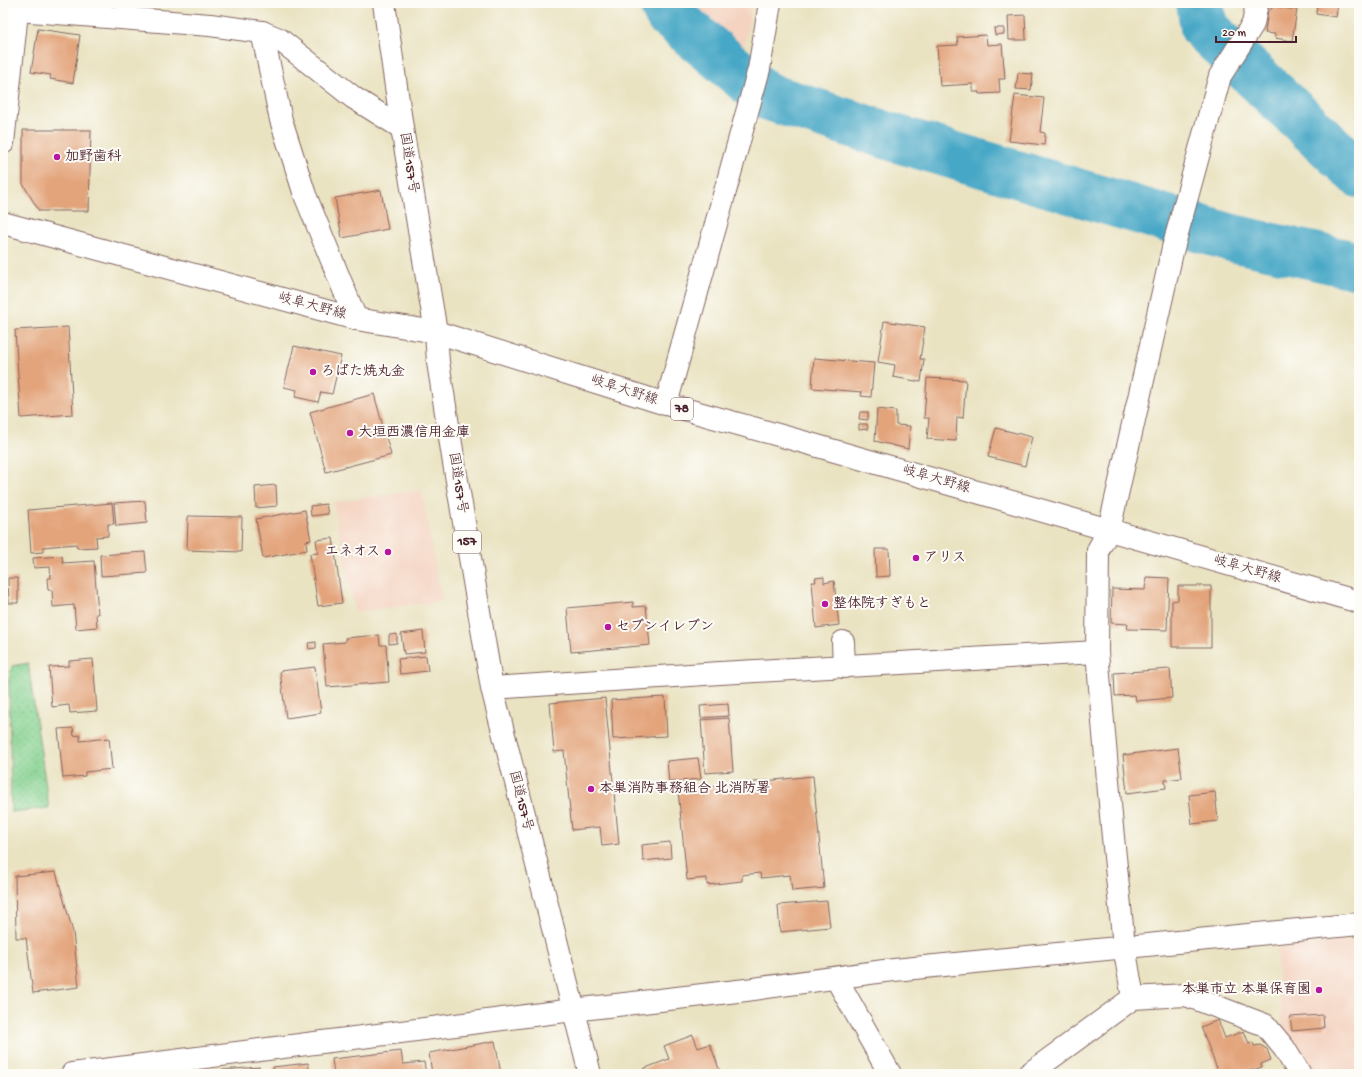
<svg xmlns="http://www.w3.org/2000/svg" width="1362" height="1077" viewBox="0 0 1362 1077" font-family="'Gochi Hand','Klee One',sans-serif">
	<defs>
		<pattern id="grass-dots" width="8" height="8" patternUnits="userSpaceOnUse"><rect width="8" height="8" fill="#85d290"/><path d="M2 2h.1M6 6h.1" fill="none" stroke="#74b47c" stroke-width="1.8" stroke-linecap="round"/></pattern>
	</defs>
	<rect width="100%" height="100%" fill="#fdfcf7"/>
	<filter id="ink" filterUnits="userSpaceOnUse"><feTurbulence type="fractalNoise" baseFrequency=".025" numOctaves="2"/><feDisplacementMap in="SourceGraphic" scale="8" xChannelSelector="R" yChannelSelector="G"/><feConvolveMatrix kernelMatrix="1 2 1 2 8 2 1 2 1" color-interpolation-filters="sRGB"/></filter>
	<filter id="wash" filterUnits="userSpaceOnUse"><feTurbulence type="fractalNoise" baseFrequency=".012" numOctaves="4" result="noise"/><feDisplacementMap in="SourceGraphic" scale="16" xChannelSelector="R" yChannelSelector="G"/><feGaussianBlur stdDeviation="0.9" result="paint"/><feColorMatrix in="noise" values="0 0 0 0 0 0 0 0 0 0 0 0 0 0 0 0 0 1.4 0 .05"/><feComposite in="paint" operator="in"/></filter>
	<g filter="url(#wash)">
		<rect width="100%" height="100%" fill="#eae3c2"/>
		<!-- built -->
		<g fill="#f4d3c1">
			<polygon points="676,3 752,3 742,62 681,14"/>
			<polygon points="421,490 442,601 355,612 333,502"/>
			<polygon points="1359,940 1359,1074 1311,1074 1283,1031 1276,949"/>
		</g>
		<!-- grass -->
		<polygon fill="url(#grass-dots)" stroke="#68785e" points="28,663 49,808 11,812 9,680 12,666"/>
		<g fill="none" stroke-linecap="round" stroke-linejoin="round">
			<!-- river -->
			<g stroke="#47a7c6" stroke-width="48">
				<polyline points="663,3 668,14 766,96 898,139 1232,238 1359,266"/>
				<polyline points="1200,3 1204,28 1359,174"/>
			</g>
		</g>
		<g id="blocks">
			<!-- building -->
			<g fill="#e3a47c">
				<polygon points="1317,3 1338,3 1336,17 1316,14"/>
				<polygon points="1272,6 1297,10 1292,41 1275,38 1275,34 1265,33 1268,9 1272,9"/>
				<polygon points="1025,15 1026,40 1009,40 1008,16"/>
				<polygon points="994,28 1004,28 1004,34 995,35"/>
				<polygon points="38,29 80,35 73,83 50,79 51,75 31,72"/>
				<polygon points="986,35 987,45 1002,44 1005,79 999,79 1000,93 979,94 979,92 973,92 973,84 940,86 937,46 958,45 957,37"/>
				<polygon points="1018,73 1033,74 1031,90 1016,89"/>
				<polygon points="1015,95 1044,98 1040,132 1045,133 1044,145 1009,141"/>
				<polygon points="23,130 91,130 89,211 39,211 23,184"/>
				<polygon points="381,190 388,229 342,238 335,198"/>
				<polygon points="884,321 925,327 920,359 924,359 921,382 893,377 895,365 878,362"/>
				<polygon points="68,327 73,414 21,418 15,330"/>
				<polygon points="294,346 341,356 332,394 321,392 318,402 295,397 297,390 284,387"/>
				<polygon points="814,358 874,363 871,397 861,396 862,392 812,388"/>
				<polygon points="927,378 966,380 963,418 957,417 956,441 927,439 929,418 924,418"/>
				<polygon points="374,394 391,455 326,472 310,412"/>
				<polygon points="877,409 896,411 896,425 910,426 908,449 875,441"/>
				<polygon points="860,412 868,412 868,420 859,419"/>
				<polygon points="859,424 867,424 868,429 859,430"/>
				<polygon points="996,428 1032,437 1025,466 988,457"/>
				<polygon points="276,485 277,506 256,508 255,487"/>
				<polygon points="145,501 147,523 116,526 114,503"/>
				<polygon points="112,503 114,524 108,524 108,536 96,537 97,547 77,548 76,544 43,547 43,552 31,553 28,510"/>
				<polygon points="326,504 328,514 311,516 310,506"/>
				<polygon points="305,510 311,540 306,541 307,550 263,558 256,519"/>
				<polygon points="188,516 242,517 241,552 187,550"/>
				<polygon points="333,538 342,603 318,606 310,554 318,553 316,540"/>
				<polygon points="875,549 889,549 890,576 876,577"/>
				<polygon points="145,552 147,573 101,576 100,555"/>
				<polygon points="62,556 63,563 94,561 98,614 96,614 97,627 76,629 74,605 53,607 52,590 48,590 47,578 51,578 50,567 34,568 33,558"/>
				<polygon points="824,577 824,583 834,581 839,625 816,628 812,582 816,582 815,578"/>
				<polygon points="1146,577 1169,578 1167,630 1127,629 1128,624 1111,623 1112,589 1145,590"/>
				<polygon points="8,578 18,578 18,603 9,603"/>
				<polygon points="1178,586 1211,586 1211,647 1172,647 1172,601 1178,600"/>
				<polygon points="633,602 633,607 646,606 650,645 571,652 567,608"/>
				<polygon points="423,631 425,652 404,654 401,634"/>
				<polygon points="397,634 397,643 389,644 389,635"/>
				<polygon points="379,635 380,645 386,645 389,682 327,687 323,644 345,642 345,638"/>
				<polygon points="316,642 316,648 309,649 308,643"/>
				<polygon points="426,656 428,671 400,674 398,659"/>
				<polygon points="93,659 97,711 70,713 69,705 52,707 49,667 69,666 69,661"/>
				<polygon points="315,667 321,713 286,718 280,671"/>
				<polygon points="1170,669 1172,698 1136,701 1135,695 1115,696 1114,673"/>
				<polygon points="665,697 667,736 613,739 611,700"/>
				<polygon points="605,698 619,844 602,846 600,827 572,830 564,751 554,752 550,703"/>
				<polygon points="728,704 729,716 701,718 700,706"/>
				<polygon points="729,718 733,771 705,773 701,720"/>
				<polygon points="73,728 74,736 80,735 80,741 109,738 112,769 85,772 85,776 63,778 58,729"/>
				<polygon points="1178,748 1182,778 1165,780 1166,788 1127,793 1123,755"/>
				<polygon points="698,758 701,779 669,782 667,761"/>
				<polygon points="813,776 824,888 792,891 790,875 761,878 760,873 742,875 742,881 707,885 707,878 687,880 678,790"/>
				<polygon points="1215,792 1218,821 1192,824 1189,795"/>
				<polygon points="670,842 671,858 643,861 642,845"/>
				<polygon points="56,872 73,932 79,987 33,993 26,938 16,938 15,876"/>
				<polygon points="827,901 830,927 780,932 778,905"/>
				<polygon points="1323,1015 1324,1028 1292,1031 1290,1017"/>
				<polygon points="1218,1020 1225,1038 1244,1031 1249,1044 1253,1042 1254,1046 1260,1045 1267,1049 1271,1060 1261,1064 1262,1067 1243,1074 1219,1074 1201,1027"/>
				<polygon points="693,1035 698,1048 710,1044 721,1074 645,1074 643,1069 669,1059 664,1046"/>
				<polygon points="495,1041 501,1074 432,1074 429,1053"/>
				<polygon points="401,1051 403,1064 424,1062 426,1074 334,1074 332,1059"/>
				<polygon points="308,1063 310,1074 274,1074 273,1067"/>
				<polygon points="260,1067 261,1074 222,1074 222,1070"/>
			</g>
		</g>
	</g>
	<g filter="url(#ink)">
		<use href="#blocks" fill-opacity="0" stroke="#826460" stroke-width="1"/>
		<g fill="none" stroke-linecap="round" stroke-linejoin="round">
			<defs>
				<g id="minor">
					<polyline points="18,10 210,25 262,32 281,120 305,195 356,319"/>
					<polyline points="262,32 279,39 354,98 402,128"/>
					<polyline points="3,143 18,3"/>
					<polyline points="666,404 759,69 770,3"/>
					<polyline points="843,642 844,667"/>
					<polyline points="492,688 720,673 1097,652"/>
					<polyline points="836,978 890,1074"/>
					<polyline points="1133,998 1124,946 1112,827 1097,652 1098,550 1109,530 1173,248 1220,76 1253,24 1257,3"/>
					<polyline points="72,1074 573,1010 746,990 884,971 1359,924"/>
					<polyline points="1029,1074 1133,998 1186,995 1265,1025 1284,1048 1300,1074"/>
				</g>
				<polyline id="major" points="3,223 356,319 436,332 666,404 807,443 1359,602"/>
				<polyline id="highway" points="384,3 402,128 436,332 438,362 454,463 492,688 590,1074"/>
			</defs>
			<!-- minor casing -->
			<use href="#minor" stroke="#826460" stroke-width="24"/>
			<!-- major casing -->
			<use href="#major" stroke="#826460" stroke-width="24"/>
			<!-- highway casing -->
			<use href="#highway" stroke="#826460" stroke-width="24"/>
			<!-- minor -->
			<use href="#minor" stroke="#fff" stroke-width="22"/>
			<!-- major -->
			<use href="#major" stroke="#fff" stroke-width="22"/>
			<!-- highway -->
			<use href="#highway" stroke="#fff" stroke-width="22"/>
		</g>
	</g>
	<!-- markers -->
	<g fill="#b5179e" stroke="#fdfcf7" stroke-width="1.5">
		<circle cx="57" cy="157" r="4"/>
		<circle cx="313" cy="372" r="4"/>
		<circle cx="350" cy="433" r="4"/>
		<circle cx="388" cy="552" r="4"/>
		<circle cx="916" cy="558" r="4"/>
		<circle cx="825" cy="604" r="4"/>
		<circle cx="608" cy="627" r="4"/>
		<circle cx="591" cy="789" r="4"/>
		<circle cx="1319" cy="990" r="4"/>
	</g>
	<g text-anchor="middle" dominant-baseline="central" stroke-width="4" stroke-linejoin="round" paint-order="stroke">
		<!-- shield labels -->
		<g fill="#fdfcf7" stroke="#806168" stroke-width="1">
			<rect x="671" y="398" width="22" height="22" rx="3"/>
			<rect x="453" y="531" width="28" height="22" rx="3"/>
		</g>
		<g font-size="13" font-weight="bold" fill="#4a1f2b">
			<text x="682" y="409">78</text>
			<text x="467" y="542">157</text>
		</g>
		<!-- poi labels -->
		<g font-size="14" font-weight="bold" fill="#4a1f2b" stroke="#fdfcf7" text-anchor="start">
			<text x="65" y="157">加野歯科</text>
			<text x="321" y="372">ろばた焼丸金</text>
			<text x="358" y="433">大垣西濃信用金庫</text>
			<text x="380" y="552" text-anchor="end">エネオス</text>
			<text x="924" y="558">アリス</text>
			<text x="833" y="604">整体院すぎもと</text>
			<text x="616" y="627">セブンイレブン</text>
			<text x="599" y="789">本巣消防事務組合 北消防署</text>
			<text x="1311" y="990" text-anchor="end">本巣市立 本巣保育園</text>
		</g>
		<!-- street labels -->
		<g font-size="14" fill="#4a1f2b" stroke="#fdfcf7">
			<text transform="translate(408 163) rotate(81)">国道157号</text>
			<text transform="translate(312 307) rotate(15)">岐阜大野線</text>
			<text transform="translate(624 391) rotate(18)">岐阜大野線</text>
			<text transform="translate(936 480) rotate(16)">岐阜大野線</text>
			<text transform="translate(457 483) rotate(81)">国道157号</text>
			<text transform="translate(1247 570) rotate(16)">岐阜大野線</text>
			<text transform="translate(520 801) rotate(76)">国道157号</text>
		</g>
	</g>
	<!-- margin -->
	<rect width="1362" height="1077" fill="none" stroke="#fdfcf7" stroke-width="16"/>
	<!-- scale -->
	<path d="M1216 36v6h80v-6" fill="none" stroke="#4a1f2b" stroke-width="2"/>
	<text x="1222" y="36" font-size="12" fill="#4a1f2b" stroke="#fdfcf7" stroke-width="3" paint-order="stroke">20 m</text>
</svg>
